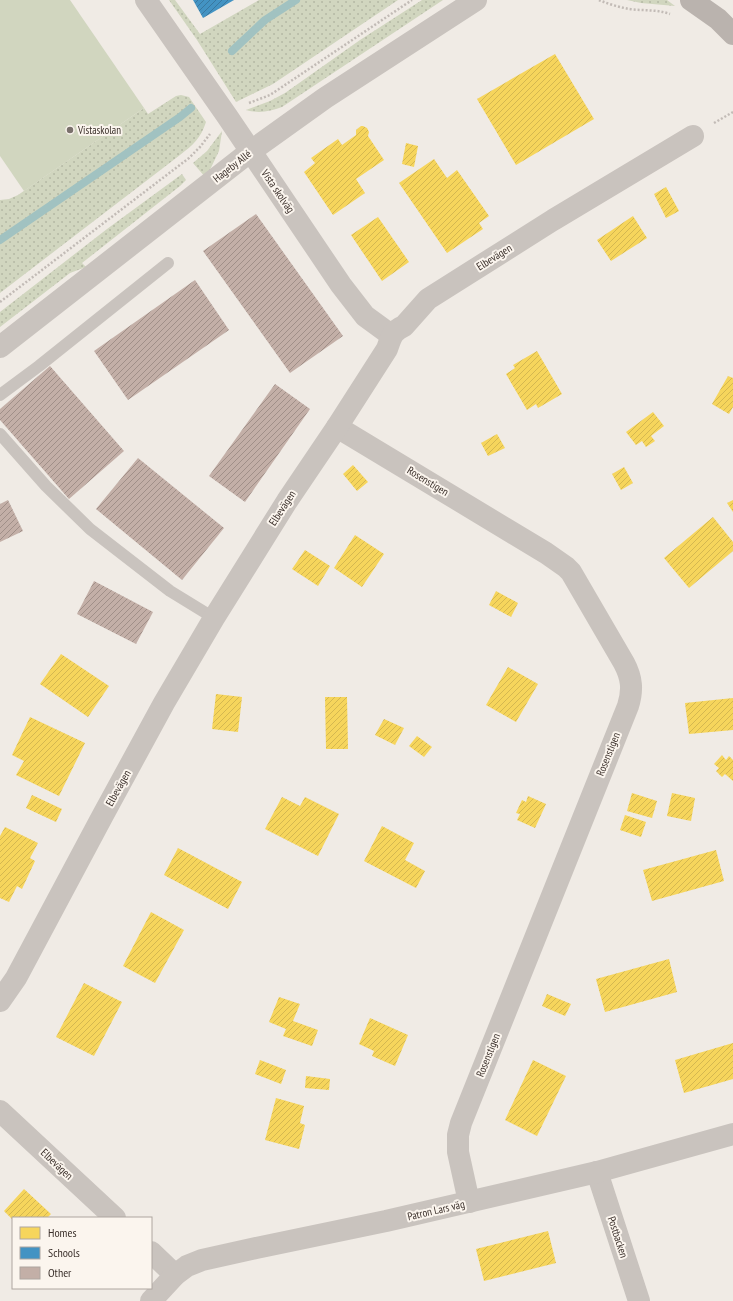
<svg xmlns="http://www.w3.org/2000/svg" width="733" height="1301" viewBox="0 0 733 1301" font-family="'PT Sans Narrow',sans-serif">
	<defs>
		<pattern id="grass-dots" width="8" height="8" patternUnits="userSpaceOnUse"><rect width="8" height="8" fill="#d1d6bf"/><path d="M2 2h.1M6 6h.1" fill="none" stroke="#b4b8a4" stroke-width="1.8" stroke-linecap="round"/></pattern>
		<pattern id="homes-hatch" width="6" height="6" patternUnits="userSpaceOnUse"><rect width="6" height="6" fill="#f6d55c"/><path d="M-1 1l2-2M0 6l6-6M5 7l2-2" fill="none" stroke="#d4b750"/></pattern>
		<pattern id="schools-hatch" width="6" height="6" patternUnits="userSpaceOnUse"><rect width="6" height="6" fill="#4393c3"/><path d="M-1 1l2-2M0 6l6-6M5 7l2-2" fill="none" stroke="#39789f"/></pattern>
		<pattern id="building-hatch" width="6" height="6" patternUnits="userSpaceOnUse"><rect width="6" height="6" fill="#c3afa7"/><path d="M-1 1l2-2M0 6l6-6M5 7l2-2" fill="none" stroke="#a08f88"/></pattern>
	</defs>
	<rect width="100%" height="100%" fill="#f0ebe5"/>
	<!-- grass -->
	<g fill="url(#grass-dots)">
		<polygon points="169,0 175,0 200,34 259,0 398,0 273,84 236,102 197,40"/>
		<path d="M 422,0 L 443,0 L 282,107 C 270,111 260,114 246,110 L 270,101 L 285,93 L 360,40 Z"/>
		<polygon points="627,0 667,0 675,6 641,3"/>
		<path d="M 181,95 L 189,97 L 206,122 C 201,138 193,145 180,155 L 0,293 L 0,200 L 9,199 L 18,195 L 144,108 L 148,114 L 176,96 Z"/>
		<polygon points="222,131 219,151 206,178 193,163 207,151"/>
		<polygon points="182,174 186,180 180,186 82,263 86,267 70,273 0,327 0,312 107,229"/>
	</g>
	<!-- pitch -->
	<polygon fill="#d1d6bf" points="0,0 70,0 144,108 24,191 0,156"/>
	<!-- homes -->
	<g fill="url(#homes-hatch)">
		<polygon points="555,54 594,119 516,165 477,99"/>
		<polygon points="361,126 363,126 367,128 369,132 368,136 384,160 356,179 365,193 333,215 304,172 315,163 311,158 338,139 342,145 356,135 356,130"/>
		<polygon points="406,143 418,146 414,167 402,164"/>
		<polygon points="434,159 447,178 457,170 489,216 479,223 483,229 447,253 399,183"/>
		<polygon points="666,187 679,211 666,218 654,194"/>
		<polygon points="633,216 647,238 611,261 597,240"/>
		<polygon points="378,217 409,262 382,281 351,235"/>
		<polygon points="537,351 562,394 538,408 536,404 527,410 506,374 515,368 513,365"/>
		<polygon points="728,376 733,378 733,407 729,414 712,404"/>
		<polygon points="653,412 664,426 651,436 655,441 646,447 642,441 636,445 626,432"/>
		<polygon points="497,434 505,448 488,456 481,443"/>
		<polygon points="353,465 368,482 357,491 343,474"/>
		<polygon points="624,467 633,483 621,490 612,474"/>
		<polygon points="733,500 733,512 727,503"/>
		<polygon points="713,517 733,542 733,551 689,588 664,558"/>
		<polygon points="355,535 384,554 362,587 334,568"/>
		<polygon points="305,550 330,566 318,586 292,569"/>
		<polygon points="496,591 518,603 511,617 489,605"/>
		<polygon points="61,654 109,686 88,717 40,684"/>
		<polygon points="508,667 538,684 516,722 486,705"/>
		<polygon points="216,694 242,697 238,732 212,729"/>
		<polygon points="325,697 347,697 348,749 326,749"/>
		<polygon points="733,698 733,730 689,734 685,703"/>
		<polygon points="30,717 85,743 59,796 16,775 24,761 12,755"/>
		<polygon points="384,719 404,728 395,745 375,735"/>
		<polygon points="417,736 432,747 424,757 409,746"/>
		<polygon points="722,755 726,760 729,756 733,760 733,781 725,774 722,777 716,771 719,768 714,764"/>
		<polygon points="632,793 657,801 652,818 627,811"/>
		<polygon points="672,793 695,798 691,821 667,816"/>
		<polygon points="32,795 62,809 56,822 26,808"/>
		<polygon points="528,796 546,804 535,828 517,820 520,814 516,813 522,800 526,802"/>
		<polygon points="282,797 300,806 305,797 339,814 318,856 265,829"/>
		<polygon points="625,815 646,822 641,837 620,830"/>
		<polygon points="382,826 414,843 405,860 425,871 416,888 364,861"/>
		<polygon points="5,827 38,843 30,858 35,861 22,889 17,886 9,902 0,898 0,836"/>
		<polygon points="178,848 242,882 228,909 164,875"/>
		<polygon points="716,850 724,881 652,901 643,870"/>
		<polygon points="151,912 184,930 155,983 123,966"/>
		<polygon points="669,959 677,992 605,1012 596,979"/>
		<polygon points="84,983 122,1002 94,1056 56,1037"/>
		<polygon points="547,994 571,1004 565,1016 542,1006"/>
		<polygon points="279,997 300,1004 293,1021 318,1030 312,1046 283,1036 286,1029 269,1022"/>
		<polygon points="370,1018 408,1035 395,1066 372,1056 374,1051 359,1044"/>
		<polygon points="733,1043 733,1079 684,1093 675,1060"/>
		<polygon points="260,1060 286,1070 281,1084 255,1074"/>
		<polygon points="533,1060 566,1076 537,1136 505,1120"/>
		<polygon points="306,1076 330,1079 329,1090 305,1088"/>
		<polygon points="276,1098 304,1106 300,1123 305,1125 299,1149 265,1140"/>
		<polygon points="24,1189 51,1214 47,1218 13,1218 13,1220 4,1211"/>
		<polygon points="548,1231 556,1263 484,1281 476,1249"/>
	</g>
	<!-- schools -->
	<polygon fill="url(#schools-hatch)" points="193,0 234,0 203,18"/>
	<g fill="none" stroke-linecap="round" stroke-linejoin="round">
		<!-- stream -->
		<g stroke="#a1c2c1" stroke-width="8">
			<polyline points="232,51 265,20 296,0"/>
			<polyline points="0,240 180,117 191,108"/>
		</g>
	</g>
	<!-- building -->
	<g fill="url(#building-hatch)">
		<polygon points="256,214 343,336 290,373 203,251"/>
		<polygon points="195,280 229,330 128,400 94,351"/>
		<polygon points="50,366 124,451 69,499 0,420 0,409"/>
		<polygon points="275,384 310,409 245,502 209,476"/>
		<polygon points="138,458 224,528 182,580 96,509"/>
		<polygon points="8,500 23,531 0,542 0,504"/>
		<polygon points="94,581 153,612 136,644 77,614"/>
	</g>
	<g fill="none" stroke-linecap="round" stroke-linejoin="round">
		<!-- path -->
		<g stroke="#c2bbb6" stroke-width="2.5" stroke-dasharray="2 2" stroke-linecap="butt">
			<path d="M 599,0 C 608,4 619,7 629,9 C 643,11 656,9 670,14"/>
			<polyline points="249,103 270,95 279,89 412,0"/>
			<polyline points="714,123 733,112"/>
			<polyline points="0,302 189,158 200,147 210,134"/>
		</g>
		<!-- lane -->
		<g stroke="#c9c3be" stroke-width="12">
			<polyline points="0,395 39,366 168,263"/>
			<polyline points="0,434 46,486 90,529 170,591 214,618"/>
		</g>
		<!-- street -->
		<g stroke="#c9c3be" stroke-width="22">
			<polyline points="146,0 227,116 341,285 365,316 391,335"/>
			<polyline points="0,347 251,151 325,98 476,0"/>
			<path d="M 337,427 L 546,553 L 566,567 L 571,572 L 624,663 C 632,678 633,690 628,706 L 461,1123 L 458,1135 L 458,1152 L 469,1202"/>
			<path d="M 0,1001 L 16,978 L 103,815 L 164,703 L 214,618 L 287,501 L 337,427 L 387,349 C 391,338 392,331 404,326 L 428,299 L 553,220 L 693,136"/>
			<polyline points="0,1111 115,1218"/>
			<polyline points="597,1172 639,1301"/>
			<polyline points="151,1252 175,1275"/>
			<polyline points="151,1301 175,1275 187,1266 202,1260 256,1248 386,1221 597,1172 733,1134"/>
		</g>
		<!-- secondary -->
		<polyline stroke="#bab3ae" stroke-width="22" points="691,0 718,19 733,34"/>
	</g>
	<!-- markers -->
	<circle fill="#7a716c" stroke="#fbf5ee" stroke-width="1.5" cx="70" cy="130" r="4"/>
	<g text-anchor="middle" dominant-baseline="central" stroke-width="4" stroke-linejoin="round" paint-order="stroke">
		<!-- poi labels -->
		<g font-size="11" fill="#3b302b" stroke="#fbf5ee" text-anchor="start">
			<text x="78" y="130">Vistaskolan</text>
		</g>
		<!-- street labels -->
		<g font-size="11" fill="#3b302b" stroke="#fbf5ee">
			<text transform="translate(232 166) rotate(-38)">Hageby Allé</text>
			<text transform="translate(278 191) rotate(56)">Vista skolväg</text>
			<text transform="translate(494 257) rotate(-32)">Elbevägen</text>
			<text transform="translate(428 481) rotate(31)">Rosenstigen</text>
			<text transform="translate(282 508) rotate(-57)">Elbevägen</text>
			<text transform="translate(608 754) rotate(-68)">Rosenstigen</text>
			<text transform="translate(118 788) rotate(-61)">Elbevägen</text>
			<text transform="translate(488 1055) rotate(-68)">Rosenstigen</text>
			<text transform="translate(57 1164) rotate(43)">Elbevägen</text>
			<text transform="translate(436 1210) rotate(-13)">Patron Lars väg</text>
			<text transform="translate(618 1237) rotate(72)">Postbacken</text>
		</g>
	</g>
	<!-- legend -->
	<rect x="12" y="1217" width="140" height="72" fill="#fbf5ee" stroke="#aea6a0"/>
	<rect x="20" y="1227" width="20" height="12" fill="#f6d55c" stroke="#aea6a0"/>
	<text x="48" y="1237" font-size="12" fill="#3b302b">Homes</text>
	<rect x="20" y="1247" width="20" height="12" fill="#4393c3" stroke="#aea6a0"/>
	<text x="48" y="1257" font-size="12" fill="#3b302b">Schools</text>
	<rect x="20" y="1267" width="20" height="12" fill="#c3afa7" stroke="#aea6a0"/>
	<text x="48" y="1277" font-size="12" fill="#3b302b">Other</text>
</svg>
